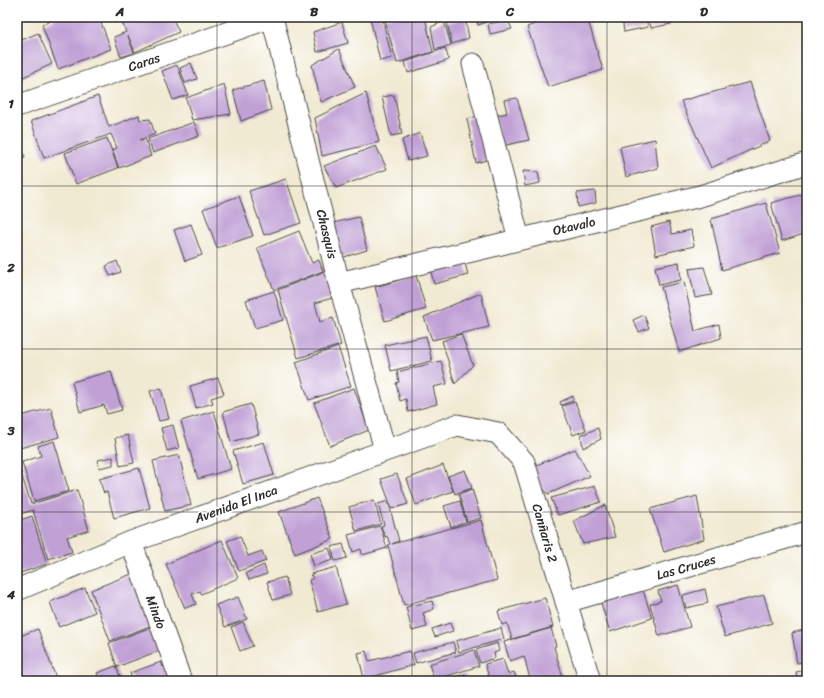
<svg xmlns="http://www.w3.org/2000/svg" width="824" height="698" viewBox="0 0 824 698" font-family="Sriracha,sans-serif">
	<rect width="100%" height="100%" fill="#fff"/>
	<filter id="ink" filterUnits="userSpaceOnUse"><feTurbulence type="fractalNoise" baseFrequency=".025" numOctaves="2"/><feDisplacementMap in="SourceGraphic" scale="8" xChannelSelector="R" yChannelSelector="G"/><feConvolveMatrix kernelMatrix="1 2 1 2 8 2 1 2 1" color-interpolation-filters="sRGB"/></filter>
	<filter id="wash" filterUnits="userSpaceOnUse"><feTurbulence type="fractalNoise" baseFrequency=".012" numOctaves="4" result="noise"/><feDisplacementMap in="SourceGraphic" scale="16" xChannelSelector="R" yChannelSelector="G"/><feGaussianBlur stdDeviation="0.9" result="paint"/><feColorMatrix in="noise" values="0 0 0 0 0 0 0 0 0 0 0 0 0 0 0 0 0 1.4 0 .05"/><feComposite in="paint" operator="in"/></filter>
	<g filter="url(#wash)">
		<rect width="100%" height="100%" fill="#f1ead3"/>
		<g id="blocks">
			<!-- building -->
			<g fill="#c0a0d5">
				<polygon points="58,17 99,17 111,49 58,69 42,25"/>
				<polygon points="120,17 172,17 179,32 135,52 128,36 134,53 121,57 114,37 126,32"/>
				<polygon points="372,17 382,17 392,58 380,61 370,18"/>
				<polygon points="384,17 425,17 433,52 397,63"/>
				<polygon points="446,17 462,17 462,18 447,21"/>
				<polygon points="476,17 500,17 478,25"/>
				<polygon points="553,17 587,17 603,70 548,87 527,27"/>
				<polygon points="622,17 646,17 648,27 624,32"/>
				<polygon points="649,17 669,17 671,24 651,28"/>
				<polygon points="465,18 469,38 452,44 447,23"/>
				<polygon points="508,20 512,29 490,34 488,24"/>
				<polygon points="444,21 451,45 435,50 431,27"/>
				<polygon points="342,22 348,43 317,52 313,32"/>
				<polygon points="38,33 52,64 19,79 17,75 17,42"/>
				<polygon points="445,48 449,60 408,73 405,62"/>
				<polygon points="339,49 355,87 321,102 312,65"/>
				<polygon points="191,63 197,79 185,83 180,68"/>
				<polygon points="177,65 188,95 173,100 162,71"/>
				<polygon points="264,81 271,110 241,121 233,90"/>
				<polygon points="750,82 770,141 711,168 681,101"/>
				<polygon points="224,84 231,114 192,120 186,98"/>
				<polygon points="366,93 379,142 322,156 315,118"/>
				<polygon points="394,95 402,134 391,136 382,97"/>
				<polygon points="98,96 109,127 139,115 140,120 150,119 155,134 140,140 145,138 151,156 119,168 112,150 117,148 111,134 44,158 31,121"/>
				<polygon points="517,98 529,140 502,146 495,116 507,113 504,100"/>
				<polygon points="481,115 490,159 476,163 467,119"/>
				<polygon points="194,122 199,136 153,153 148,139"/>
				<polygon points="420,133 427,156 408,161 402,140"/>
				<polygon points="17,137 25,157 17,161"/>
				<polygon points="107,138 118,168 76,184 65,153"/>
				<polygon points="655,139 658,168 626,177 620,147"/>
				<polygon points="376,146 387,169 336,188 324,166"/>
				<polygon points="523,171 538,172 540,183 525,186"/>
				<polygon points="286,179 301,223 264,235 249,191"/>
				<polygon points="595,191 596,203 578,207 577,193"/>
				<polygon points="807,193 807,233 782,241 771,203"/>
				<polygon points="239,196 253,236 217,248 203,209"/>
				<polygon points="766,203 780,253 722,270 711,219"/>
				<polygon points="359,217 367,250 341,258 333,223"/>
				<polygon points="669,222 672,234 691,230 694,246 656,255 651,227"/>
				<polygon points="191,224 202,255 185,261 174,230"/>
				<polygon points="299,231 312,263 319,260 323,271 274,290 257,248"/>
				<polygon points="117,261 121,272 110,276 106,266"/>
				<polygon points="679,262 681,280 659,285 655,267"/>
				<polygon points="465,263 468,275 434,284 431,272"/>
				<polygon points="704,267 712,295 695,298 689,269"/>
				<polygon points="325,271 332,298 315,303 320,322 333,318 341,345 298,358 278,290"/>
				<polygon points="416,275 426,309 385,321 375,287"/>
				<polygon points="684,282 695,331 719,324 721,338 679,352 661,287"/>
				<polygon points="274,291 283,320 255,328 246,300"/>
				<polygon points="481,293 489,327 432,340 424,317"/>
				<polygon points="644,315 649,328 639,332 633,320"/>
				<polygon points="461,334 473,365 455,384 442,341"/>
				<polygon points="426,336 432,361 391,371 385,345"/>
				<polygon points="338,347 351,386 309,400 296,362"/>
				<polygon points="441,361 447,384 433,387 437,404 408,412 406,399 400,401 396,383 399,382 397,372"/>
				<polygon points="111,371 122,410 107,414 104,405 80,412 72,382"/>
				<polygon points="218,378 224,394 211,398 213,403 196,408 190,386"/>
				<polygon points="161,388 169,419 159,421 150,391"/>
				<polygon points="354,388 369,430 330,446 314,403"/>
				<polygon points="573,396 573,401 561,405 560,402"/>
				<polygon points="575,402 586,430 573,435 562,406"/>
				<polygon points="251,404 259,434 231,442 223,412"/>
				<polygon points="51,408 59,437 20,448 17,438 17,417"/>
				<polygon points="214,411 231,469 198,479 181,421"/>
				<polygon points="173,425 179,448 167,451 161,428"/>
				<polygon points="598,428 601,439 583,448 581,435"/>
				<polygon points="128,435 134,463 120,466 115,438"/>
				<polygon points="54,441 69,491 34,501 22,462 41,456 38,446"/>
				<polygon points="264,442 274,475 243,484 233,451"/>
				<polygon points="575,449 590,476 548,494 527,469"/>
				<polygon points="179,455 191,505 165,511 153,461"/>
				<polygon points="113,457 113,465 99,468 98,460"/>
				<polygon points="17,461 31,504 77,490 89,530 67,537 72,552 48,559 33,510 17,515"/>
				<polygon points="443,465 453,491 416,505 407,479"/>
				<polygon points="139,468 150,508 114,518 107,492 104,493 99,479"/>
				<polygon points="465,470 472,488 455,494 448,476"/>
				<polygon points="397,474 408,504 392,509 381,479"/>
				<polygon points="595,486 601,502 558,515 551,498"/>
				<polygon points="472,489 481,518 467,522 459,494"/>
				<polygon points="697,496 704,539 664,552 650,509"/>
				<polygon points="317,498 333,539 295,554 279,512"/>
				<polygon points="374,500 381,524 356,531 349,507"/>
				<polygon points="388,501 399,541 392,544 481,520 497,580 404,605 388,545 390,544 387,536 385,537 381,526 384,525 378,504"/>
				<polygon points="460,501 466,522 451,527 444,506"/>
				<polygon points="605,505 615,537 583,544 574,521"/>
				<polygon points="32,516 47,564 17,574 17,521"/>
				<polygon points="380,526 387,548 362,555 361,549 353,552 348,535"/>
				<polygon points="240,536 248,556 262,551 266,561 239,571 227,541"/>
				<polygon points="222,540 238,578 201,594 200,591 192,594 196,604 185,608 166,564"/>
				<polygon points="343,544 347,558 335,561 331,547"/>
				<polygon points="329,548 333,560 314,566 310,554"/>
				<polygon points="264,565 267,574 249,580 246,573"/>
				<polygon points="336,567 346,604 318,612 309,580 313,579 311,574"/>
				<polygon points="134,573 153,625 110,641 91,590"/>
				<polygon points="285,577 290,595 273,600 267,582"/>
				<polygon points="678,585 690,627 659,636 650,604 661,601 658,591"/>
				<polygon points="85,588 95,612 59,627 50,602"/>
				<polygon points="705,589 708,603 686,608 683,595"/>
				<polygon points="643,590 652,618 610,632 601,603"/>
				<polygon points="764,595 772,623 725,637 716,607"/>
				<polygon points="238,597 247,619 225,627 216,605"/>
				<polygon points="545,598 553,627 512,639 507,623 502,625 498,611"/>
				<polygon points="432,601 434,609 423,613 427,627 412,631 406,607"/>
				<polygon points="243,622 253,646 240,651 231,627"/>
				<polygon points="450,623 453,631 435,637 432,629"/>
				<polygon points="157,625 166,648 117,667 109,643"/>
				<polygon points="501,628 504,639 459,652 456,641"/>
				<polygon points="551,628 556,646 554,647 563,678 552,681 528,681 530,679 524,656 510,661 504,642"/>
				<polygon points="38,629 56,678 49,681 18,681 17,677 17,637"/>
				<polygon points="807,629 807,661 797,663 792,633"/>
				<polygon points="453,642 456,652 416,663 413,653"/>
				<polygon points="497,643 499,651 494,653 495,658 480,663 476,650"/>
				<polygon points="474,650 479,666 434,680 429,664"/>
				<polygon points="366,651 369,661 410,651 414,665 364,679 358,653"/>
				<polygon points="503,659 508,674 514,672 517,681 490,681 485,664"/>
				<polygon points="161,662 163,667 172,664 179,681 133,681 130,673"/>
				<polygon points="116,666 122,681 100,681 97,673"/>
				<polygon points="807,670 807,681 798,681 796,672"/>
				<polygon points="465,674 467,681 442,681"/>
			</g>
		</g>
	</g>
	<g filter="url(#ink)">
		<use href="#blocks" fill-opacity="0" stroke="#494844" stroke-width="1"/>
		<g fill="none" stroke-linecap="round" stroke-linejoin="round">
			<defs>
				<g id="street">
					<polyline points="473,64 519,239"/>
					<polyline points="17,106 272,17 339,283 385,450"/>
					<polyline points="339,283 700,196 807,163"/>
					<polyline points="131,542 181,681"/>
					<polyline points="17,590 131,542 457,425 498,433 524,462 590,681"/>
					<polyline points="566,602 807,532"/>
				</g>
			</defs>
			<!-- street casing -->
			<use href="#street" stroke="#494844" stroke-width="23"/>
			<!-- street -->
			<use href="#street" stroke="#fff" stroke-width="21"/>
		</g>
	</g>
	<!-- grid -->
	<path fill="none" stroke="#2b2b2b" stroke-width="1" stroke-opacity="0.55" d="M 217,17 L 217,681M 412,17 L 412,681M 607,17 L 607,681M 17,186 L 807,186M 17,349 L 807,349M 17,512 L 807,512"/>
	<g text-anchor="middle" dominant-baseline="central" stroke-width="3.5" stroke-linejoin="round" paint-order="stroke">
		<!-- street labels -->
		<g font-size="13" fill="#2b2b2b" stroke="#fff">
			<text transform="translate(144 62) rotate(-19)">Caras</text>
			<text transform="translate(574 226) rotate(-13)">Otavalo</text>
			<text transform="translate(327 234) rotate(76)">Chasquis</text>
			<text transform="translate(236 504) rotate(-20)">Avenida El Inca</text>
			<text transform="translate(545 533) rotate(74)">Canñaris 2</text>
			<text transform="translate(686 567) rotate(-16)">Las Cruces</text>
			<text transform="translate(156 612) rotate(70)">Mindo</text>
		</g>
	</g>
	<!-- margin -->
	<rect width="824" height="698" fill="none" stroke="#fff" stroke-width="44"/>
	<rect x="22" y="22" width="780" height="654" fill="none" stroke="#2b2b2b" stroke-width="1.5"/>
	<g font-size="13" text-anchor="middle" font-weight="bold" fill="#2b2b2b">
		<text x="120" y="16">A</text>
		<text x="314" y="16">B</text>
		<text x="510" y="16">C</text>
		<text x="704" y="16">D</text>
		<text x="11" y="108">1</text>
		<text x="11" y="272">2</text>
		<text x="11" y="435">3</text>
		<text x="11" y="599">4</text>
	</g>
</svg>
